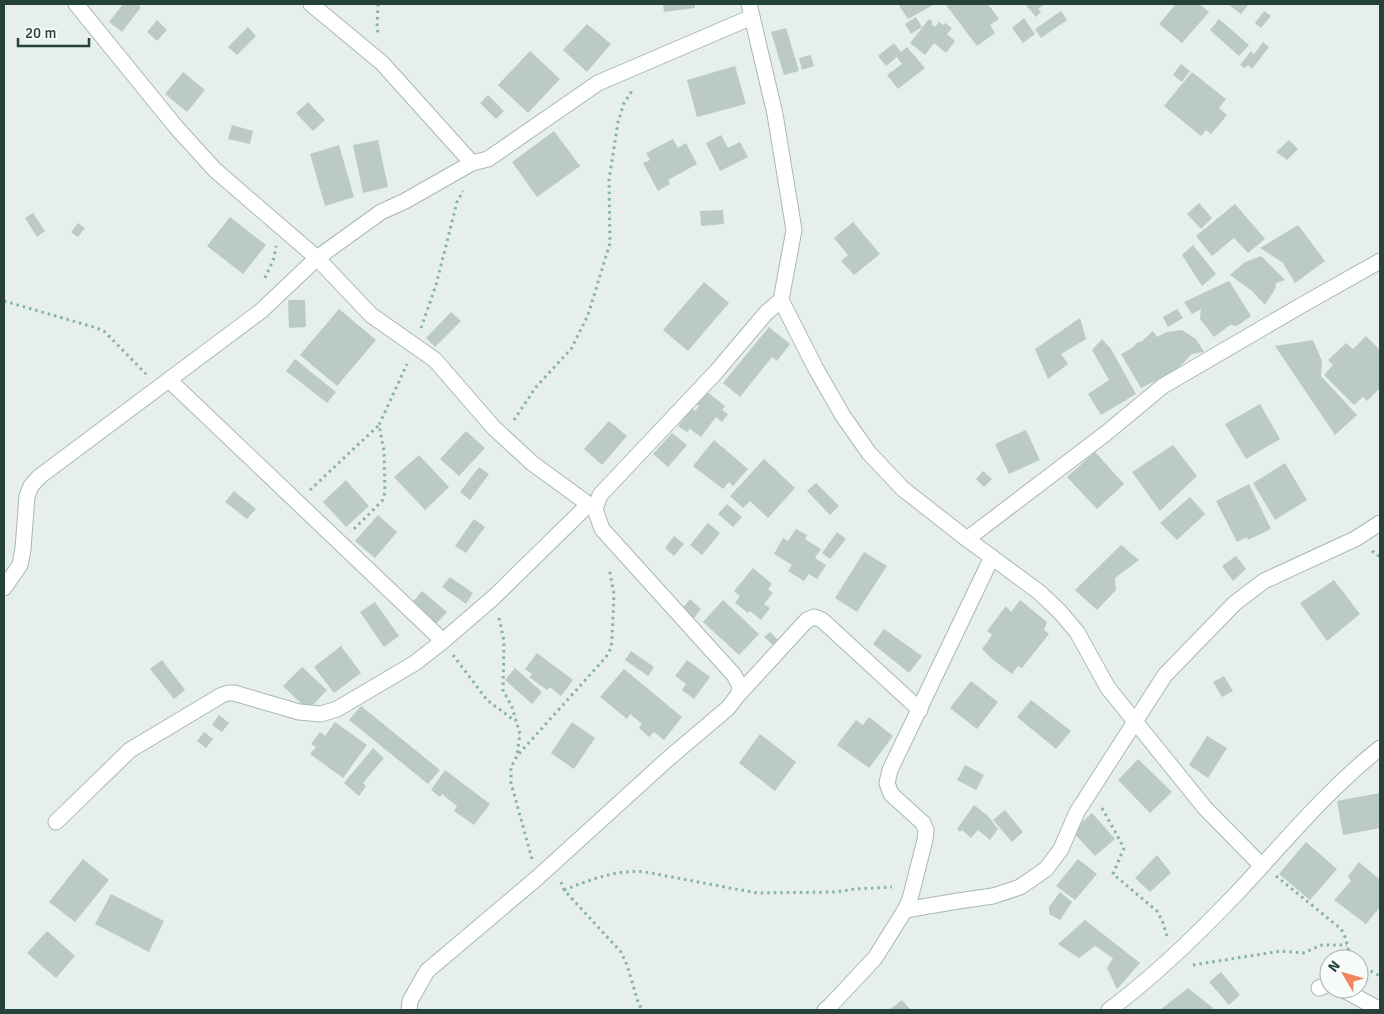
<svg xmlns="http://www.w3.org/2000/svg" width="1384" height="1014" viewBox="0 0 1384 1014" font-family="Signika,sans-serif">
	<rect width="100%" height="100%" fill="#e6efeb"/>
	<!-- building -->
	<g fill="#bbcac4">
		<polygon points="123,4 137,4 141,7 122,32 109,22"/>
		<polygon points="663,4 695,4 695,8 664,12"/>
		<polygon points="898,4 935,4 908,19"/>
		<polygon points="948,4 988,4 999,19 990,25 995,33 977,46 946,5"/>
		<polygon points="1025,4 1045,4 1038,9 1041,12 1036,17"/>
		<polygon points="1176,4 1199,4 1209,12 1182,43 1159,24"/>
		<polygon points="1228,4 1249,4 1241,14"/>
		<polygon points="1061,11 1067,20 1041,38 1035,29"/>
		<polygon points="1264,11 1271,16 1261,28 1255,23"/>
		<polygon points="916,17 922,27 911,34 905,24"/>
		<polygon points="1024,18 1035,34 1023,43 1012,28"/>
		<polygon points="929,19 933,22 931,24 935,27 939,22 943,25 945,23 952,28 947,34 955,41 946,53 934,43 925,55 910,43"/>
		<polygon points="1219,19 1249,45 1239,56 1210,30"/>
		<polygon points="157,20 167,30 157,41 147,32"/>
		<polygon points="587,24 611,44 587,72 563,50"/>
		<polygon points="248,27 256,36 237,55 228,47"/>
		<polygon points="786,28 799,71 784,75 771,32"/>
		<polygon points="1263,42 1269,47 1252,69 1248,65 1245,68 1240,65 1251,51 1254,54"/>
		<polygon points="894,43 901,52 907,47 925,68 898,89 887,75 902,64 897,57 886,66 878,56"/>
		<polygon points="530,51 560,79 528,113 498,85"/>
		<polygon points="811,55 814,66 802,70 799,58"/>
		<polygon points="1181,64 1190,71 1182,82 1173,75"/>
		<polygon points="735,66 746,104 697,117 687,80"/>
		<polygon points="183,72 205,90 187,112 165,94"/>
		<polygon points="1192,72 1226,99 1219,108 1227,115 1211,134 1206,130 1201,136 1164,106"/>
		<polygon points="488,95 504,111 496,119 480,103"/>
		<polygon points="308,102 325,120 313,131 296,113"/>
		<polygon points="232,125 253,131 250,144 228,139"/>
		<polygon points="554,131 580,166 537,197 512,162"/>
		<polygon points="721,135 728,148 740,142 748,157 720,171 706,143"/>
		<polygon points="673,139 678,148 686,143 697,164 668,180 670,184 658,191 643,163 650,160 646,153"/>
		<polygon points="378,140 388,187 363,193 353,145"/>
		<polygon points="1289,140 1298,149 1287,160 1276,152"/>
		<polygon points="339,145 354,197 325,206 310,154"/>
		<polygon points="1199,203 1212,218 1201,229 1187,214"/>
		<polygon points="1235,204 1265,239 1248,253 1234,238 1212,256 1196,236"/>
		<polygon points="723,210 724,224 701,226 700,211"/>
		<polygon points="33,213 45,231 37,237 25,218"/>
		<polygon points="230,217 266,245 243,274 207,246"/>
		<polygon points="853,222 880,254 854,275 841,261 848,255 834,238"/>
		<polygon points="78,223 85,228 78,237 71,232"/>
		<polygon points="1298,225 1325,261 1295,283 1283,263 1260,248"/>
		<polygon points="1193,245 1216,274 1202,286 1182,255"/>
		<polygon points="1261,256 1285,280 1276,283 1275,289 1265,305 1252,291 1230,275 1245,262"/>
		<polygon points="1229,281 1251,316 1237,326 1230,325 1214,337 1200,319 1201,309 1192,314 1184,302"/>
		<polygon points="704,282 729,303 688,351 663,330"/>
		<polygon points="288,300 305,300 306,327 289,328"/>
		<polygon points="339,309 376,340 337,386 300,355"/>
		<polygon points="1177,309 1183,318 1168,327 1163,317"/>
		<polygon points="451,312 461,321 435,347 426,338"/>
		<polygon points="1080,318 1086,339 1061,354 1068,364 1048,379 1035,349"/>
		<polygon points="769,327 790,344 777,361 772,357 740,397 723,383"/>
		<polygon points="1182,330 1196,339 1204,352 1192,354 1175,371 1141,388 1121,354 1132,348 1137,343 1142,341 1153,331 1157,337 1167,332"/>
		<polygon points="1366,336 1380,350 1380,388 1367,401 1363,397 1354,405 1324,375 1333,365 1328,360 1346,343 1353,349"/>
		<polygon points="1102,339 1111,349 1136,394 1101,415 1088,394 1109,380 1092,350"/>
		<polygon points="1313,340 1322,361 1321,376 1357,415 1335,435 1275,346"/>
		<polygon points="295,359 336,392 327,403 286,371"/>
		<polygon points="706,391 725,406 722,410 728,414 722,422 716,417 701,437 690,429 687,432 678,426 692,408 695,411 699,406 696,404"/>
		<polygon points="1260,404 1280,439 1246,459 1225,424"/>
		<polygon points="609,421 627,436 602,465 584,449"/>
		<polygon points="1026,430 1040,460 1009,474 995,444"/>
		<polygon points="466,431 485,448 459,476 440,459"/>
		<polygon points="672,433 687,445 668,467 653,454"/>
		<polygon points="714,440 748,469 733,486 729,482 723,489 693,466"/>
		<polygon points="1173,445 1197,476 1160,511 1132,472"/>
		<polygon points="1095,452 1124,484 1097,509 1067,477"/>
		<polygon points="419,455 449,487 425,510 394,477"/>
		<polygon points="764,459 795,488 768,518 750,501 743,508 730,496"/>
		<polygon points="1285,463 1307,500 1275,520 1253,483"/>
		<polygon points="479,467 489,474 470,500 460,492"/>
		<polygon points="983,471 992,479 984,487 976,479"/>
		<polygon points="346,480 369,506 346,527 323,502"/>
		<polygon points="816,483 839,506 830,515 807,491"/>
		<polygon points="1249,484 1271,529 1248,540 1247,537 1237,542 1216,501"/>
		<polygon points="234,491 256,509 247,519 225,502"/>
		<polygon points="1190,497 1205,514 1177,540 1160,523"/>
		<polygon points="727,504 742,517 733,527 718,514"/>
		<polygon points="378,515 397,532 375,558 355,541"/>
		<polygon points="474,519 485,527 466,553 455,546"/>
		<polygon points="708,523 720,533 702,555 690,545"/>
		<polygon points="796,529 807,535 805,539 821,549 815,558 826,565 817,579 809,574 804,581 788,571 792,565 774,554 783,538 788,541"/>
		<polygon points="837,532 846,539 830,559 822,553"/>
		<polygon points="674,536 684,544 674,556 665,548"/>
		<polygon points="1121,545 1139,560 1115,578 1116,590 1097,610 1075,590"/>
		<polygon points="864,552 887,566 857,612 835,598"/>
		<polygon points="1236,556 1246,569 1233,581 1222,566"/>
		<polygon points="753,568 772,584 768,589 773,593 764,604 770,608 761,620 750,611 748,613 735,603 740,596 734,591"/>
		<polygon points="450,577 473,593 466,604 442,587"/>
		<polygon points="1334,580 1360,614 1327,641 1300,603"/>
		<polygon points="422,591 447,612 435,625 411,604"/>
		<polygon points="690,599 701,609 693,619 682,609"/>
		<polygon points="723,600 759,634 739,655 703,622"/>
		<polygon points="1020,600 1047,622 1044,630 1049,634 1022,668 1018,666 1012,674 992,659 982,649 992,635 987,631 1006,606 1011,612"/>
		<polygon points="375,602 399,636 384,647 360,612"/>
		<polygon points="884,629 922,656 909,673 873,644"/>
		<polygon points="770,632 778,640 773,645 764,637"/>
		<polygon points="341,646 361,673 334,693 314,667"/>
		<polygon points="631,651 654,667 648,676 625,660"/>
		<polygon points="537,653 573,680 561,696 550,687 547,690 529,677 532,674 525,669"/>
		<polygon points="162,660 185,690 174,699 150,669"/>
		<polygon points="687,660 710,677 694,699 682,690 686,684 675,676"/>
		<polygon points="302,667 327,690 308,710 283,686"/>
		<polygon points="515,668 542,692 532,704 505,680"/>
		<polygon points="624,669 682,717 664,740 654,732 649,737 639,728 642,724 630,714 627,719 600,697"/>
		<polygon points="1224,676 1233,691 1222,697 1213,682"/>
		<polygon points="971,681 998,702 977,729 950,708"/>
		<polygon points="1031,700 1071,731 1056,749 1017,717"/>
		<polygon points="361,706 440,770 428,784 349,720"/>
		<polygon points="219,715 229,723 222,732 212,725"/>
		<polygon points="869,717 893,736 869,768 837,745 856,720 863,725"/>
		<polygon points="335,722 367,745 343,778 310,754 316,747 311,744 320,732 325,736"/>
		<polygon points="572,722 595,738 574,769 551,753"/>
		<polygon points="204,732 213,739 206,748 197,741"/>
		<polygon points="760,734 796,762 775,791 739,763"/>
		<polygon points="1207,736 1227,748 1208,778 1189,765"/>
		<polygon points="373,748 384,758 363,783 366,786 359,796 344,783"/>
		<polygon points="1138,759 1172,792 1150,813 1118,780"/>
		<polygon points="965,765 984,775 976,790 957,780"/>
		<polygon points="445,770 490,804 474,825 454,811 457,806 442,794 440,797 431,790"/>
		<polygon points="1380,793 1380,828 1343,835 1337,801"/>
		<polygon points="974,805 988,816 998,829 990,840 978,830 971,838 962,830 960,832 957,829"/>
		<polygon points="1005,810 1023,832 1012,842 993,820"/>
		<polygon points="1092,813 1115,839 1095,856 1072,831"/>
		<polygon points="1306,842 1337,869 1310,900 1279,874"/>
		<polygon points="1157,855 1171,873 1150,892 1135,878"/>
		<polygon points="83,859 109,880 75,922 49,902"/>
		<polygon points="1078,859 1097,874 1075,900 1056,886"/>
		<polygon points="1359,862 1380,880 1380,907 1366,924 1334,900 1351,881 1348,876"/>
		<polygon points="1060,892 1072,902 1060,920 1049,914 1049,907"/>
		<polygon points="111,894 164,921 149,952 95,924"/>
		<polygon points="1085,920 1140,963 1117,989 1107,968 1113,958 1095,946 1079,958 1058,944"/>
		<polygon points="47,931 75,956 56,978 27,953"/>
		<polygon points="1221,972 1240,995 1229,1005 1209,982"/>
		<polygon points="1188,988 1213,1008 1212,1010 1160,1010"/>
		<polygon points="902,1000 911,1010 889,1010"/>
	</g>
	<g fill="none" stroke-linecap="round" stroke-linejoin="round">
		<defs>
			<g id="minor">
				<polyline points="76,4 176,127 215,170 317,258 371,315 435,360 494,428 532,463 595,509"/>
				<polyline points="311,4 382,63 472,163"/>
				<polyline points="781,300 816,369 843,416 869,453 903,489 967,539 1039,592 1060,612 1077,632 1108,688 1205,808 1261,865"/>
				<polyline points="169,380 443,641"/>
				<polyline points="967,539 1105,434 1163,386 1302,305 1380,261"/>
				<polyline points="4,588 20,565 23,549 27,496 31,486 39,477 261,311 317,258 381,212 405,201 472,163 488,159 598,83 752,17"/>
				<polyline points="738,695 807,620 814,617 822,620 920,710"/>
				<polyline points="56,822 130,750 222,695 228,693 234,693 299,712 321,714 337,709 415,663 443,641 494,597 589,504"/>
				<polyline points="905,910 958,901 993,896 1020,887 1046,869 1061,849 1077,812 1165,675 1235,603 1264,581 1355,539 1380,523"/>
				<polyline points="1319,988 1329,984"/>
				<polyline points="1342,989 1375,1007 1380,1008"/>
				<polyline points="409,1010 410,1001 427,971 537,878 669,758 728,708 738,695 740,686 734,675 602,529 595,509 600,495 650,442 716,372 766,313 781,300 794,230 775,114 749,4"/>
				<polyline points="825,1010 830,1006 875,958 905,910 910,899 925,840 926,830 923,823 891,794 887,783 890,770 992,557"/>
				<path d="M 1109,1010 C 1155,976 1196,936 1236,894 C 1283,844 1326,791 1380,748"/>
			</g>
		</defs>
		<!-- minor casing -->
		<use href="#minor" stroke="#a8b8b2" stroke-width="17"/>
		<!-- path -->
		<g stroke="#86b3a5" stroke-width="3" stroke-dasharray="2.5 4" stroke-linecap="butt">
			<polyline points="378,4 377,29 379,36"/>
			<polyline points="265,278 274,258 276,246"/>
			<polyline points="4,301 97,328 105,332 146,374"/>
			<polyline points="421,328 436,285 457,202 463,191"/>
			<polyline points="514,420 536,387 571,349 588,315 610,243 609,180 618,122 624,103 632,91"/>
			<polyline points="310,490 379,425"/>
			<polyline points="354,529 382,501 385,492 384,451 379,425 407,364"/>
			<polyline points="1372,551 1380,557"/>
			<polyline points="499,618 504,641 503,690 512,707 520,734 517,755"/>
			<polyline points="453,655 487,700 515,721"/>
			<polyline points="1102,808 1124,848 1113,874 1157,911 1162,920 1167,936"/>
			<polyline points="532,859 511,783 511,767 517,756 606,657 611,648 612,639 614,594 609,568"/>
			<path d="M 1276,876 L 1340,928 C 1348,938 1346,948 1352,959"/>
			<polyline points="561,882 564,890 621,952 627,965 638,1002 642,1010"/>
			<path d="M 564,890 C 590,880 616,869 645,872 L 757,893 L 836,892 L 855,889 L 892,887"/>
			<polyline points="1193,965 1281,951 1303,953 1322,945 1347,945"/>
			<polyline points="1359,965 1380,976"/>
		</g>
		<!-- minor -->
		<use href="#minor" stroke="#fff" stroke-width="15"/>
	</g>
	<!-- border -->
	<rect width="1384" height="1014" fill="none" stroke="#24423a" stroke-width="10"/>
	<!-- north arrow -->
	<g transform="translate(1344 974) rotate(308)"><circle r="24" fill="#f7fbf9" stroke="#a3b1ad"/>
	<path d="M0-4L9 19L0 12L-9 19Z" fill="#f4845f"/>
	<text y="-8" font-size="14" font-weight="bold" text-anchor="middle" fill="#24423a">N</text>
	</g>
	<!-- scale -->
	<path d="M18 38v8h71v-8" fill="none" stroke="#24423a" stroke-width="2.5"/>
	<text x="25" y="38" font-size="15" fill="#24423a" stroke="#f7fbf9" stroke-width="4" paint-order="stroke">20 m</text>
</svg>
